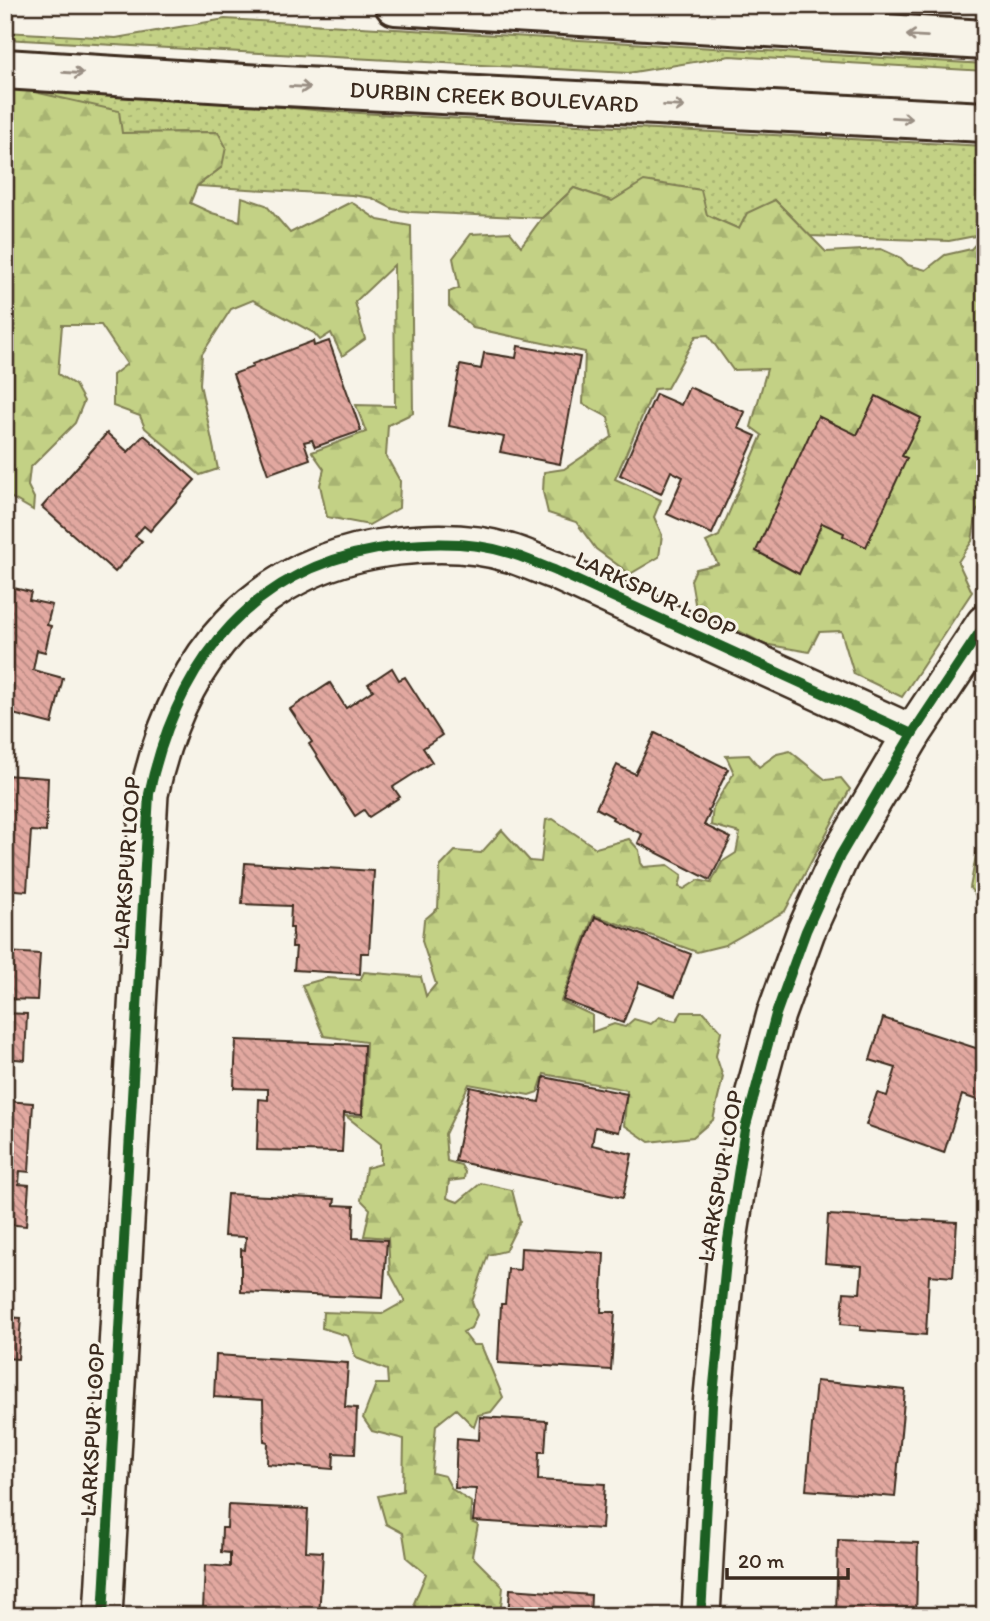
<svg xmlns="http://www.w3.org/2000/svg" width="990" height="1621" viewBox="0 0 990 1621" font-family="Itim,sans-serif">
	<defs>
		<pattern id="grass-dots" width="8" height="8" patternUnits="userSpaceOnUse" patternTransform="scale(1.75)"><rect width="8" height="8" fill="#c3d185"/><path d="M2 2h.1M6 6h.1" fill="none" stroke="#a8b472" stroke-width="1.8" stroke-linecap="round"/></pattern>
		<pattern id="forest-firs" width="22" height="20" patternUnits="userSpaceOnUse" patternTransform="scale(1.75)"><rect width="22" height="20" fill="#c3d185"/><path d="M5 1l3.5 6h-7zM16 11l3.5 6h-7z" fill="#a8b472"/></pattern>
		<pattern id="building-back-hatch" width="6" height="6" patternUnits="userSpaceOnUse" patternTransform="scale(1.75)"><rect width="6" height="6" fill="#e2a8a0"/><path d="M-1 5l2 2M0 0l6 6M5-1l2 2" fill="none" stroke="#b88982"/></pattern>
	</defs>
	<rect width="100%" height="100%" fill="#f7f3e8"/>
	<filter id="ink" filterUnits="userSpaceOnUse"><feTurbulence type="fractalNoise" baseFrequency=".0143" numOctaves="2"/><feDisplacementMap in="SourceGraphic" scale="14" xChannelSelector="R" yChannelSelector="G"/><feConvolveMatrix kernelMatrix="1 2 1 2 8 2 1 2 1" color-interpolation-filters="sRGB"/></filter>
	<g filter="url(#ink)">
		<!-- grass -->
		<g fill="url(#grass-dots)" stroke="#7f7e52" stroke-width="2">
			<polygon points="905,5 985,5 985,11"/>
			<polygon points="225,19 985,64 985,71 730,56 628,73 5,39 5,32 116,38"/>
			<polygon points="30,91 152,95 325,111 520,122 985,146 985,230 975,236 949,241 810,236 775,200 739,229 707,215 612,201 574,188 542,218 411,212 393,209 372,198 352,195 197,186 222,167 218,132 121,133"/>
			<polygon points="985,807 985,907 970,888"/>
		</g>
		<!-- forest -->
		<g fill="url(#forest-firs)" stroke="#7f7e52" stroke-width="2">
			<polygon points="5,89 30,91 119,111 122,133 218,132 226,147 222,167 197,186 190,203 212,213 240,221 242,197 266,205 290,233 351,202 378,220 411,226 413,413 388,425 386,456 400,481 399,508 369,525 327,517 320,485 324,469 312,452 366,432 356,405 395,406 394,265 355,302 365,339 342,356 331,333 320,340 314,333 253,300 231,309 202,354 200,384 218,469 200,475 145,428 140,416 113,406 113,375 127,364 101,325 62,325 58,374 75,385 84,401 75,423 30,468 28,486 34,498 33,510 5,494"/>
			<polygon points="644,181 701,190 707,215 739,229 747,213 775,200 826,252 881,249 901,258 908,265 926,270 945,255 971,249 985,234 985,501 977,511 972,541 958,562 972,592 902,697 854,674 841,631 819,632 809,652 764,644 696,609 691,580 696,569 718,564 706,542 719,536 762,435 751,427 767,369 733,370 708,335 696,336 667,388 654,389 615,479 661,500 654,517 662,535 659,557 630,574 596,549 576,522 548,513 543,492 544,472 564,469 612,437 608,417 583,404 585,352 473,328 449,306 449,292 459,288 453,258 471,234 510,232 521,246 542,218 574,188 612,201"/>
			<polygon points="790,751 826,780 841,778 850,789 785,911 725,945 697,952 594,915 561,1001 592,1015 592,1032 614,1024 625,1027 634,1019 651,1024 659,1017 676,1021 682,1012 704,1012 721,1031 716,1056 723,1077 713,1120 693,1137 649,1142 624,1125 627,1090 544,1074 538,1092 529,1095 469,1084 445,1134 447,1161 461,1165 465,1172 464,1179 449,1181 447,1198 458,1202 481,1183 512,1190 520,1221 505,1251 488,1255 472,1302 477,1315 471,1328 463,1332 473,1345 481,1345 503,1397 491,1412 478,1415 474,1427 456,1409 436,1425 432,1473 445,1476 452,1489 471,1502 471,1522 478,1525 472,1556 503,1587 500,1616 419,1616 414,1603 426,1574 407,1558 403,1533 386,1524 378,1496 403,1491 404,1439 372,1431 363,1418 376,1384 388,1384 387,1370 356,1358 348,1336 322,1328 323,1312 382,1314 405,1301 390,1273 388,1238 364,1236 370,1209 361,1200 366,1168 381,1164 381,1144 346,1116 363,1116 366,1042 324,1036 302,985 327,978 360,980 364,972 421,977 426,996 436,984 422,941 424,920 438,908 440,867 455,851 481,853 502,830 530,861 541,862 546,820 553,819 596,848 629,839 639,850 641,863 644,867 668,865 682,875 679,887 684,889 698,880 711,883 722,862 736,853 740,833 711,825 713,807 734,773 726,756 749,755 759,767 777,754"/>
		</g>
		<!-- building -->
		<g fill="url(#building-back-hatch)" stroke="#3b2a1e" stroke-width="2">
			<polygon points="313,341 314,346 329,341 361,431 315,447 312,440 304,442 310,459 268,474 233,374 253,367 252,364"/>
			<polygon points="518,346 580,357 560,464 500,452 504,437 449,426 460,365 481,369 484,353 516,358"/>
			<polygon points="689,387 745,412 738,428 756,436 712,534 667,514 683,477 671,471 661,494 620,475 656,394 681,405"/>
			<polygon points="876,396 921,418 902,456 907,458 866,547 843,536 844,533 822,523 799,574 756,551 818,416 857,435"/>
			<polygon points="107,433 128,452 144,435 195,480 150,531 144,526 135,536 142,541 115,572 42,507"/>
			<polygon points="5,586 31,592 29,600 52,605 47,625 51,626 45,652 37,650 33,670 63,678 52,724 5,712"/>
			<polygon points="392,668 399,680 405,677 442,735 423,748 432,762 393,787 400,797 369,817 364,810 355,816 309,744 312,742 290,709 330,683 346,708 373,690 368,684"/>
			<polygon points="655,733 728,769 708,811 710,813 704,825 731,838 710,880 638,843 642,834 612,819 613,817 596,808 617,765 635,774"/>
			<polygon points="5,775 48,778 46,832 31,831 27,891 5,889"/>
			<polygon points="245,863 374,871 369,953 361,953 360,974 294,970 296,947 292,947 293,928 290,928 291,906 242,904"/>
			<polygon points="595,917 691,954 675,996 639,982 623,1023 563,1000"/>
			<polygon points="5,952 40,954 37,1000 5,999"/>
			<polygon points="5,1013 27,1014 25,1060 5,1058"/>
			<polygon points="883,1018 985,1051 985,1088 980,1101 962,1095 944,1153 866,1125 877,1093 887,1096 896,1068 870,1060"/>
			<polygon points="236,1040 364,1045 362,1114 344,1113 342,1152 257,1150 259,1099 268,1100 268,1089 234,1088"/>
			<polygon points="544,1077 627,1094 619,1132 595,1127 592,1145 632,1154 623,1198 455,1161 470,1087 539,1102"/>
			<polygon points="5,1101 33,1103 29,1172 20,1171 19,1184 29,1185 26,1226 5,1224"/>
			<polygon points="227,1194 335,1199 334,1205 354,1206 353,1238 387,1240 383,1298 241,1292 241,1249 245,1250 246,1237 224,1236"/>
			<polygon points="828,1215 957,1222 953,1277 929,1275 926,1335 860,1330 861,1326 841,1324 844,1292 860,1293 862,1266 825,1263"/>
			<polygon points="521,1248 604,1253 601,1312 615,1312 611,1370 498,1363 501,1304 505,1304 508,1269 520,1270"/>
			<polygon points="5,1317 21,1318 18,1359 5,1358"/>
			<polygon points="216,1355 348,1363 345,1407 357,1408 355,1454 334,1453 333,1469 267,1464 268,1442 264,1441 263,1400 214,1397"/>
			<polygon points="816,1381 905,1390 895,1497 806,1490"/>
			<polygon points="480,1417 547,1421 545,1452 539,1452 538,1480 605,1484 602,1529 473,1521 476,1489 455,1488 457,1438 479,1440"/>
			<polygon points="228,1505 308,1509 306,1551 323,1552 319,1616 203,1609 205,1565 230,1567 230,1553 221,1552 222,1528 227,1528"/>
			<polygon points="838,1540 918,1543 916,1616 796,1616 796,1613 836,1614"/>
			<polygon points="510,1589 591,1595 590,1616 508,1616"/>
		</g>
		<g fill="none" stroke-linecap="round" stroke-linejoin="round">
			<defs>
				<g id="street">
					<path d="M 103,1616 L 149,794 C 178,659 255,562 398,546 C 433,542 475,542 509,553 C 524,557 539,565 554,570 L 912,734"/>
					<polyline points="701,1616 712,1406 728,1240 745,1129 776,1014 806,931 840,856 912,734 985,624"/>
				</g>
				<g id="secondary">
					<polyline points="395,5 985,40"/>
					<path id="s1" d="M 5,69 L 226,83 L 985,122"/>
				</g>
			</defs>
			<!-- street casing -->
			<use href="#street" stroke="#3b2a1e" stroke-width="42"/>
			<!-- secondary casing -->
			<use href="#secondary" stroke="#3b2a1e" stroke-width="44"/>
			<!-- street -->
			<use href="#street" stroke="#f7f3e8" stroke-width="37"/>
			<!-- secondary -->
			<use href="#secondary" stroke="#f7f3e8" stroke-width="38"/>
			<defs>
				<g id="cycleway">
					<path d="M 103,1616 L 149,794 C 178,659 255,562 398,546 C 433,542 475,542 509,553 C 524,557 539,565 554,570 L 912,734"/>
					<polyline points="701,1616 712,1406 728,1240 745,1129 776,1014 806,931 840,856 912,734 985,624"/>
				</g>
			</defs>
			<!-- cycleway casing -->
			<use href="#cycleway" stroke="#f7f3e8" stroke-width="15"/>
			<!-- cycleway -->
			<use href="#cycleway" stroke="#1b5e20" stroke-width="10"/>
		</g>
		<!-- one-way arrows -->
		<defs><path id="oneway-shaft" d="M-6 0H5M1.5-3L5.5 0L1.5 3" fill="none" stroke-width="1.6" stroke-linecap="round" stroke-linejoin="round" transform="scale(1.75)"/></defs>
		<g stroke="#998e83">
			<use href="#oneway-shaft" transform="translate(917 36) rotate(-177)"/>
			<use href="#oneway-shaft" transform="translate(73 73) rotate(4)"/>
			<use href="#oneway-shaft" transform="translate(300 87) rotate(3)"/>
			<use href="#oneway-shaft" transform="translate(674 106) rotate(3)"/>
			<use href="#oneway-shaft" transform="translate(902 118) rotate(3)"/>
		</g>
	</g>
	<g text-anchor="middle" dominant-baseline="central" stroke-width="6" stroke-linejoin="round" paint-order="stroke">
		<!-- street labels -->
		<g font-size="23" fill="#3b2a1e" stroke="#f7f3e8">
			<text stroke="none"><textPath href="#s1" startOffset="490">DURBIN CREEK BOULEVARD</textPath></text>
			<text transform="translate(656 594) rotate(25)">LARKSPUR LOOP</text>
			<text transform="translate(126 863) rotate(-86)">LARKSPUR LOOP</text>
			<text transform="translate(720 1176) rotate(-80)">LARKSPUR LOOP</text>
			<text transform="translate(92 1430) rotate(-87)">LARKSPUR LOOP</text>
		</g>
	</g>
	<!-- margin -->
	<rect width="990" height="1621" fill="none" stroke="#f7f3e8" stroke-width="28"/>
	<rect x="14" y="14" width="962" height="1593" fill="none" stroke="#3b2a1e" stroke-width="2.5" filter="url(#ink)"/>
	<!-- scale -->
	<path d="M727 1568v10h121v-10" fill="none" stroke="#3b2a1e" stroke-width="3.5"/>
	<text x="738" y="1568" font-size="21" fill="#3b2a1e" stroke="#f7f3e8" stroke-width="5" paint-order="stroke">20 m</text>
</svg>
